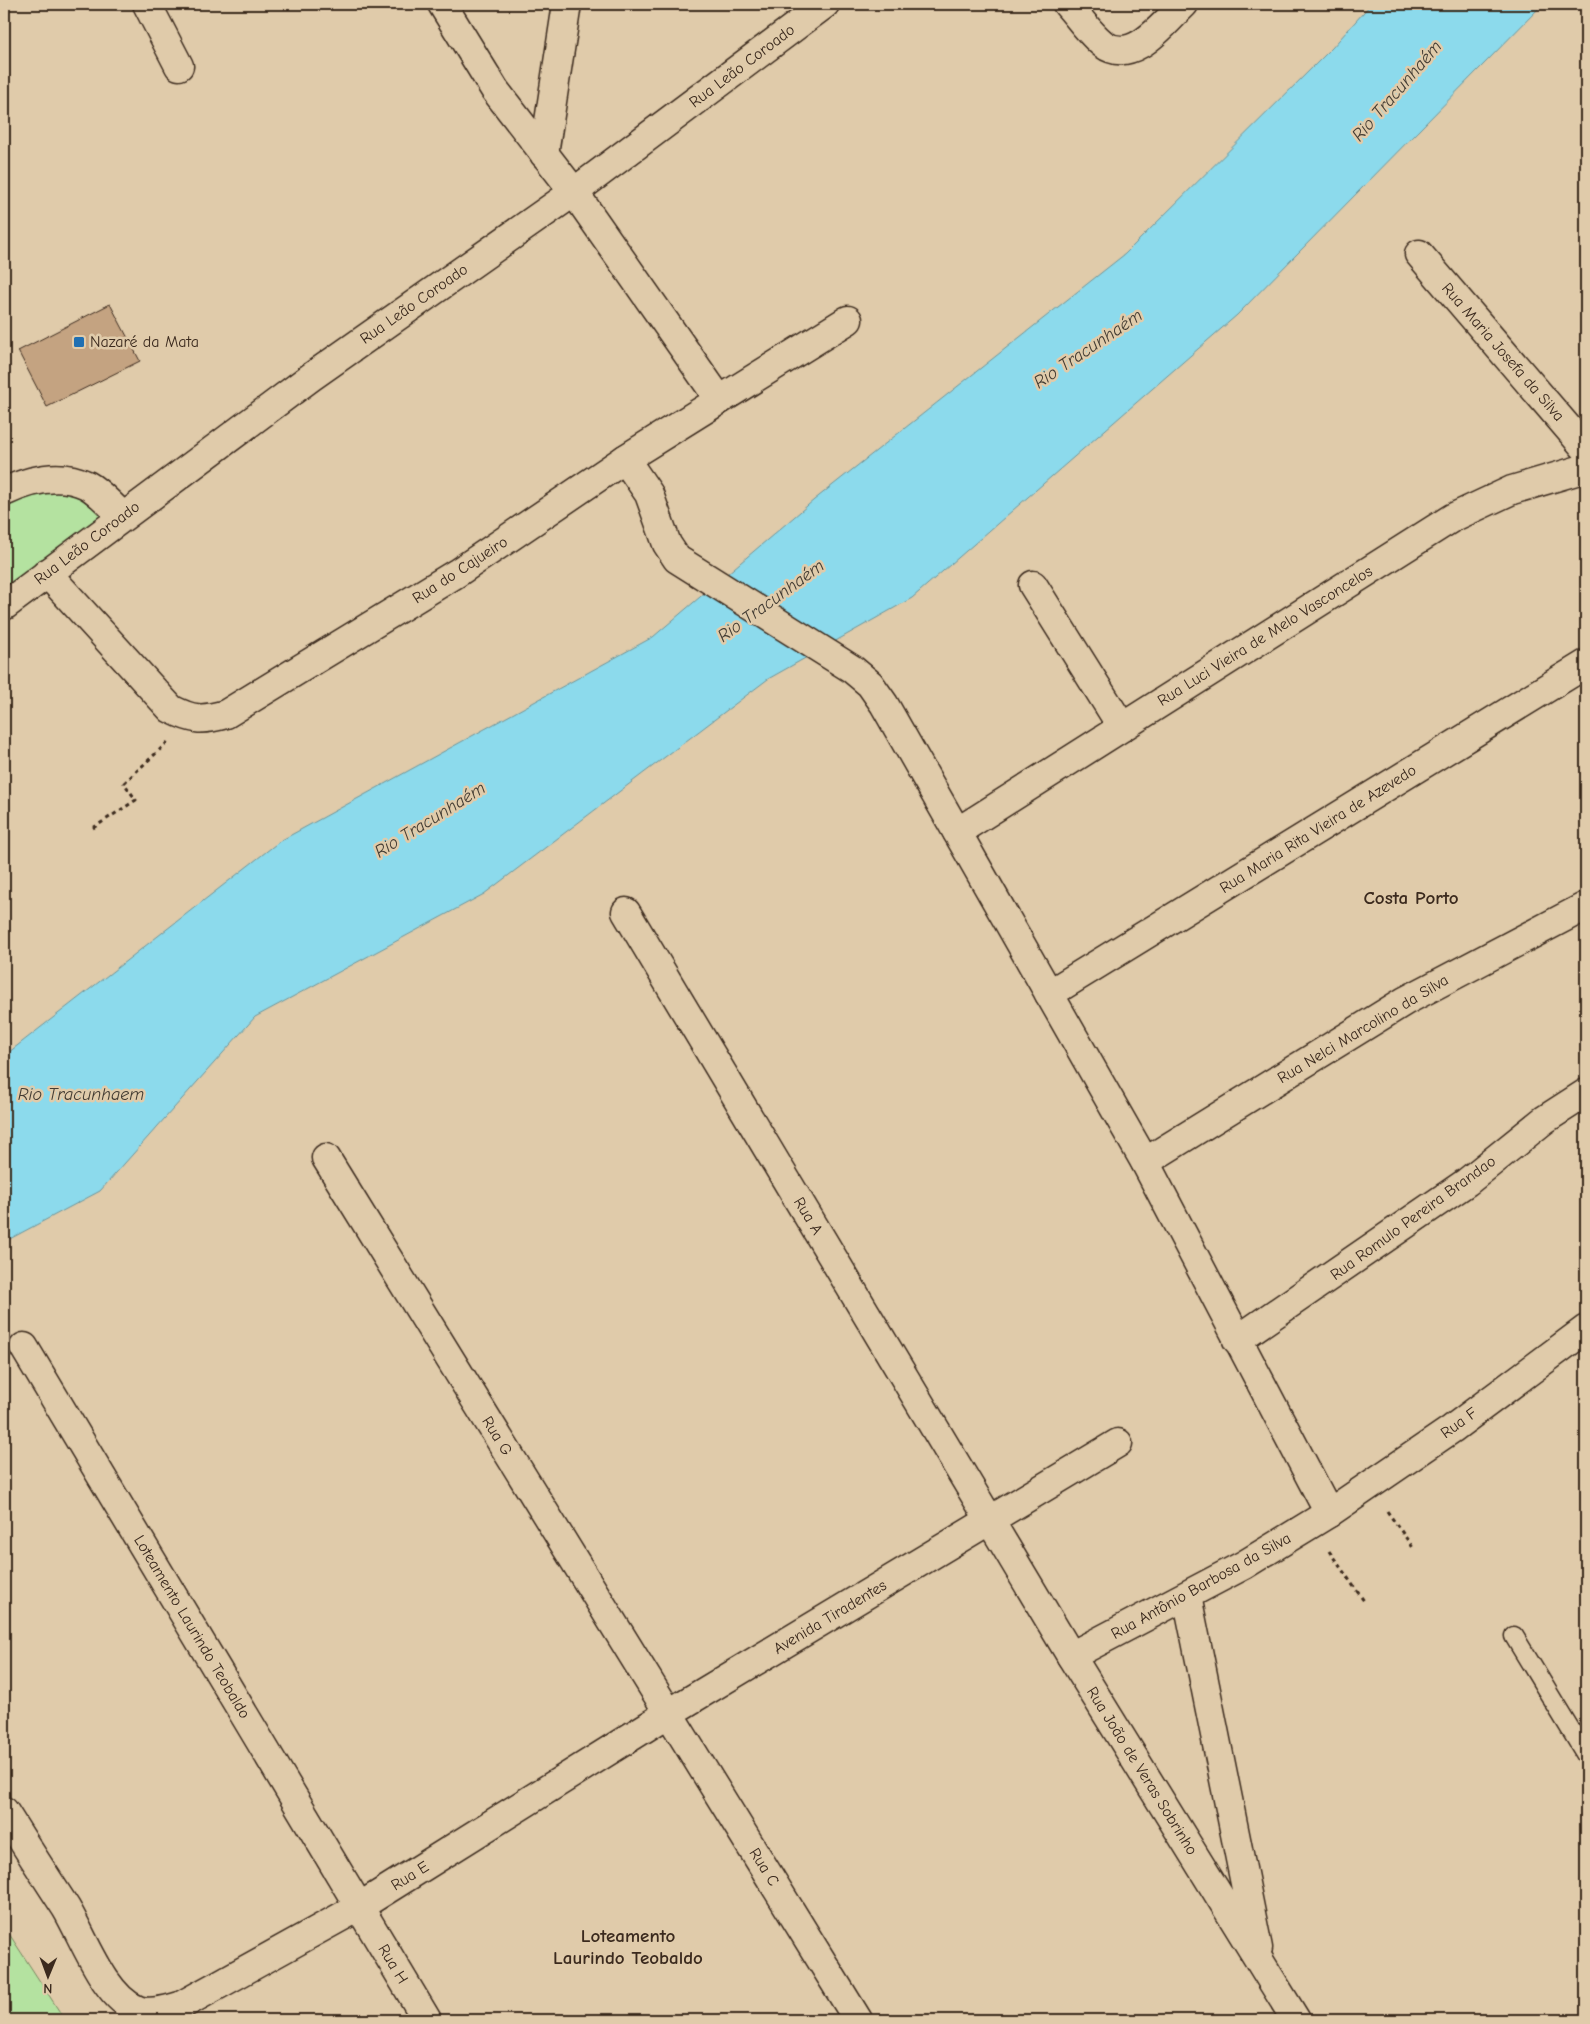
<svg xmlns="http://www.w3.org/2000/svg" width="1590" height="2024" viewBox="0 0 1590 2024" font-family="'Comic Neue',sans-serif">
	<rect width="100%" height="100%" fill="#e0cbaa"/>
	<filter id="ink" filterUnits="userSpaceOnUse"><feTurbulence type="fractalNoise" baseFrequency=".02" numOctaves="2"/><feDisplacementMap in="SourceGraphic" scale="10" xChannelSelector="R" yChannelSelector="G"/><feConvolveMatrix kernelMatrix="1 2 1 2 8 2 1 2 1" color-interpolation-filters="sRGB"/></filter>
	<g filter="url(#ink)">
		<!-- green -->
		<g fill="#b4e2a0" stroke="#78865f">
			<polygon points="56,477 123,516 4,605 4,492"/>
			<polygon points="4,1926 65,2020 4,2020"/>
		</g>
		<!-- water -->
		<polygon fill="#8cdaec" stroke="#6c949a" points="1371,4 1543,4 1237,315 912,598 768,679 484,894 255,1017 100,1191 4,1242 4,1056 280,841 653,637 814,500 1125,254 1332,48"/>
		<!-- building -->
		<polygon fill="#c4a381" stroke="#3b2a1e" points="110,304 140,361 47,407 18,351"/>
		<g fill="none" stroke-linecap="round" stroke-linejoin="round">
			<defs>
				<polyline id="lane" points="1514,1636 1586,1755"/>
				<g id="street">
					<polyline points="147,4 179,66"/>
					<polyline points="442,4 495,90 574,192 719,399"/>
					<path d="M 1067,4 C 1078,16 1090,34 1103,44 C 1133,66 1164,23 1184,4"/>
					<polyline points="544,154 567,4"/>
					<polyline points="1419,254 1586,449"/>
					<polyline points="625,459 649,494 667,544 677,559 852,669 870,684 884,704 1145,1162 1329,1513"/>
					<path d="M 4,492 C 29,480 60,472 87,485 C 100,492 112,507 123,516"/>
					<path d="M 47,573 L 171,709 C 193,720 201,721 226,714 L 457,573 L 625,459 L 848,320"/>
					<polyline points="1033,585 1122,727"/>
					<polyline points="957,832 1452,518 1512,490 1586,468"/>
					<polyline points="626,912 1071,1656 1296,2020"/>
					<polyline points="1049,994 1586,664"/>
					<polyline points="326,1158 858,2020"/>
					<polyline points="1145,1162 1405,1001 1586,906"/>
					<polyline points="1237,1340 1467,1182 1544,1120 1586,1093"/>
					<polyline points="24,1347 427,2020"/>
					<polyline points="1187,1596 1258,1948"/>
					<polyline points="1071,1656 1244,1565 1329,1513 1452,1429 1586,1329"/>
					<path d="M 4,1811 C 24,1843 45,1876 66,1908 C 84,1938 104,1997 138,2010 C 151,2015 168,2009 180,2006 L 359,1907 L 669,1713 L 1118,1443"/>
				</g>
				<polyline id="secondary" points="4,606 311,377 574,192 825,4"/>
			</defs>
			<!-- lane casing -->
			<use href="#lane" stroke="#3b2a1e" stroke-width="21"/>
			<!-- street casing -->
			<use href="#street" stroke="#3b2a1e" stroke-width="31"/>
			<!-- secondary casing -->
			<use href="#secondary" stroke="#3b2a1e" stroke-width="31"/>
			<!-- path -->
			<g stroke="#3b2a1e" stroke-width="3" stroke-dasharray="4 4" stroke-linecap="butt">
				<polyline points="93,828 136,800 124,783 168,742"/>
				<polyline points="1387,1511 1414,1549"/>
				<polyline points="1329,1551 1364,1601"/>
			</g>
			<!-- lane -->
			<use href="#lane" stroke="#e0cbaa" stroke-width="18"/>
			<!-- street -->
			<use href="#street" stroke="#e0cbaa" stroke-width="28"/>
			<!-- secondary -->
			<use href="#secondary" stroke="#e0cbaa" stroke-width="28"/>
		</g>
	</g>
	<!-- markers -->
	<rect fill="#1f6fb2" stroke="#e0cbaa" stroke-width="2" x="73" y="336" width="12" height="12" rx="2.5"/>
	<g text-anchor="middle" dominant-baseline="central" stroke-width="5" stroke-linejoin="round" paint-order="stroke">
		<!-- street labels -->
		<g font-size="16" fill="#3b2a1e" stroke="#e0cbaa">
			<text transform="translate(742 66) rotate(-37)">Rua Leão Coroado</text>
			<text transform="translate(414 304) rotate(-35)">Rua Leão Coroado</text>
			<text transform="translate(1503 352) rotate(49)">Rua Maria Josefa da Silva</text>
			<text transform="translate(87 543) rotate(-37)">Rua Leão Coroado</text>
			<text transform="translate(460 570) rotate(-33)">Rua do Cajueiro</text>
			<text transform="translate(1265 636) rotate(-32)">Rua Luci Vieira de Melo Vasconcelos</text>
			<text transform="translate(1318 829) rotate(-32)">Rua Maria Rita Vieira de Azevedo</text>
			<text transform="translate(1363 1029) rotate(-31)">Rua Nelci Marcolino da Silva</text>
			<text transform="translate(808 1216) rotate(59)">Rua A</text>
			<text transform="translate(1413 1218) rotate(-36)">Rua Romulo Pereira Brandao</text>
			<text transform="translate(1459 1423) rotate(-36)">Rua F</text>
			<text transform="translate(497 1436) rotate(58)">Rua G</text>
			<text transform="translate(1201 1586) rotate(-29)">Rua Antônio Barbosa da Silva</text>
			<text transform="translate(830 1617) rotate(-31)">Avenida Tiradentes</text>
			<text transform="translate(192 1627) rotate(59)">Loteamento Laurindo Teobaldo</text>
			<text transform="translate(1142 1771) rotate(58)">Rua João de Veras Sobrinho</text>
			<text transform="translate(764 1867) rotate(58)">Rua C</text>
			<text transform="translate(410 1876) rotate(-32)">Rua E</text>
			<text transform="translate(393 1964) rotate(59)">Rua H</text>
		</g>
		<!-- poi labels -->
		<g font-size="16" fill="#3b2a1e" stroke="#e0cbaa" text-anchor="start">
			<text x="90" y="342">Nazaré da Mata</text>
		</g>
		<!-- water labels -->
		<g font-size="18" font-style="italic" fill="#433c33" stroke="#e0cbaa">
			<text transform="translate(1397 91) rotate(-49)">Rio Tracunhaém</text>
			<text transform="translate(1088 349) rotate(-34)">Rio Tracunhaém</text>
			<text transform="translate(771 601) rotate(-36)">Rio Tracunhaém</text>
			<text transform="translate(430 820) rotate(-32)">Rio Tracunhaém</text>
			<text x="81" y="1094">Rio Tracunhaem</text>
		</g>
		<!-- quarter labels -->
		<g font-size="19" font-weight="bold" fill="#3b2a1e" stroke="#e0cbaa">
			<text x="1411" y="898">Costa Porto</text>
			<text x="628" y="1936">Loteamento<tspan x="628" dy="22">Laurindo Teobaldo</tspan></text>
		</g>
	</g>
	<!-- margin -->
	<rect width="1590" height="2024" fill="none" stroke="#e0cbaa" stroke-width="20"/>
	<rect x="10" y="10" width="1570" height="2004" fill="none" stroke="#3b2a1e" stroke-width="2" filter="url(#ink)"/>
	<!-- north arrow -->
	<g transform="translate(48 1976) rotate(181)" stroke="#e0cbaa" stroke-width="4" paint-order="stroke">
	<path d="M0-4L9 19L0 12L-9 19Z" fill="#3b2a1e"/>
	<text y="-8" font-size="14" font-weight="bold" text-anchor="middle" fill="#3b2a1e">N</text>
	</g>
</svg>
